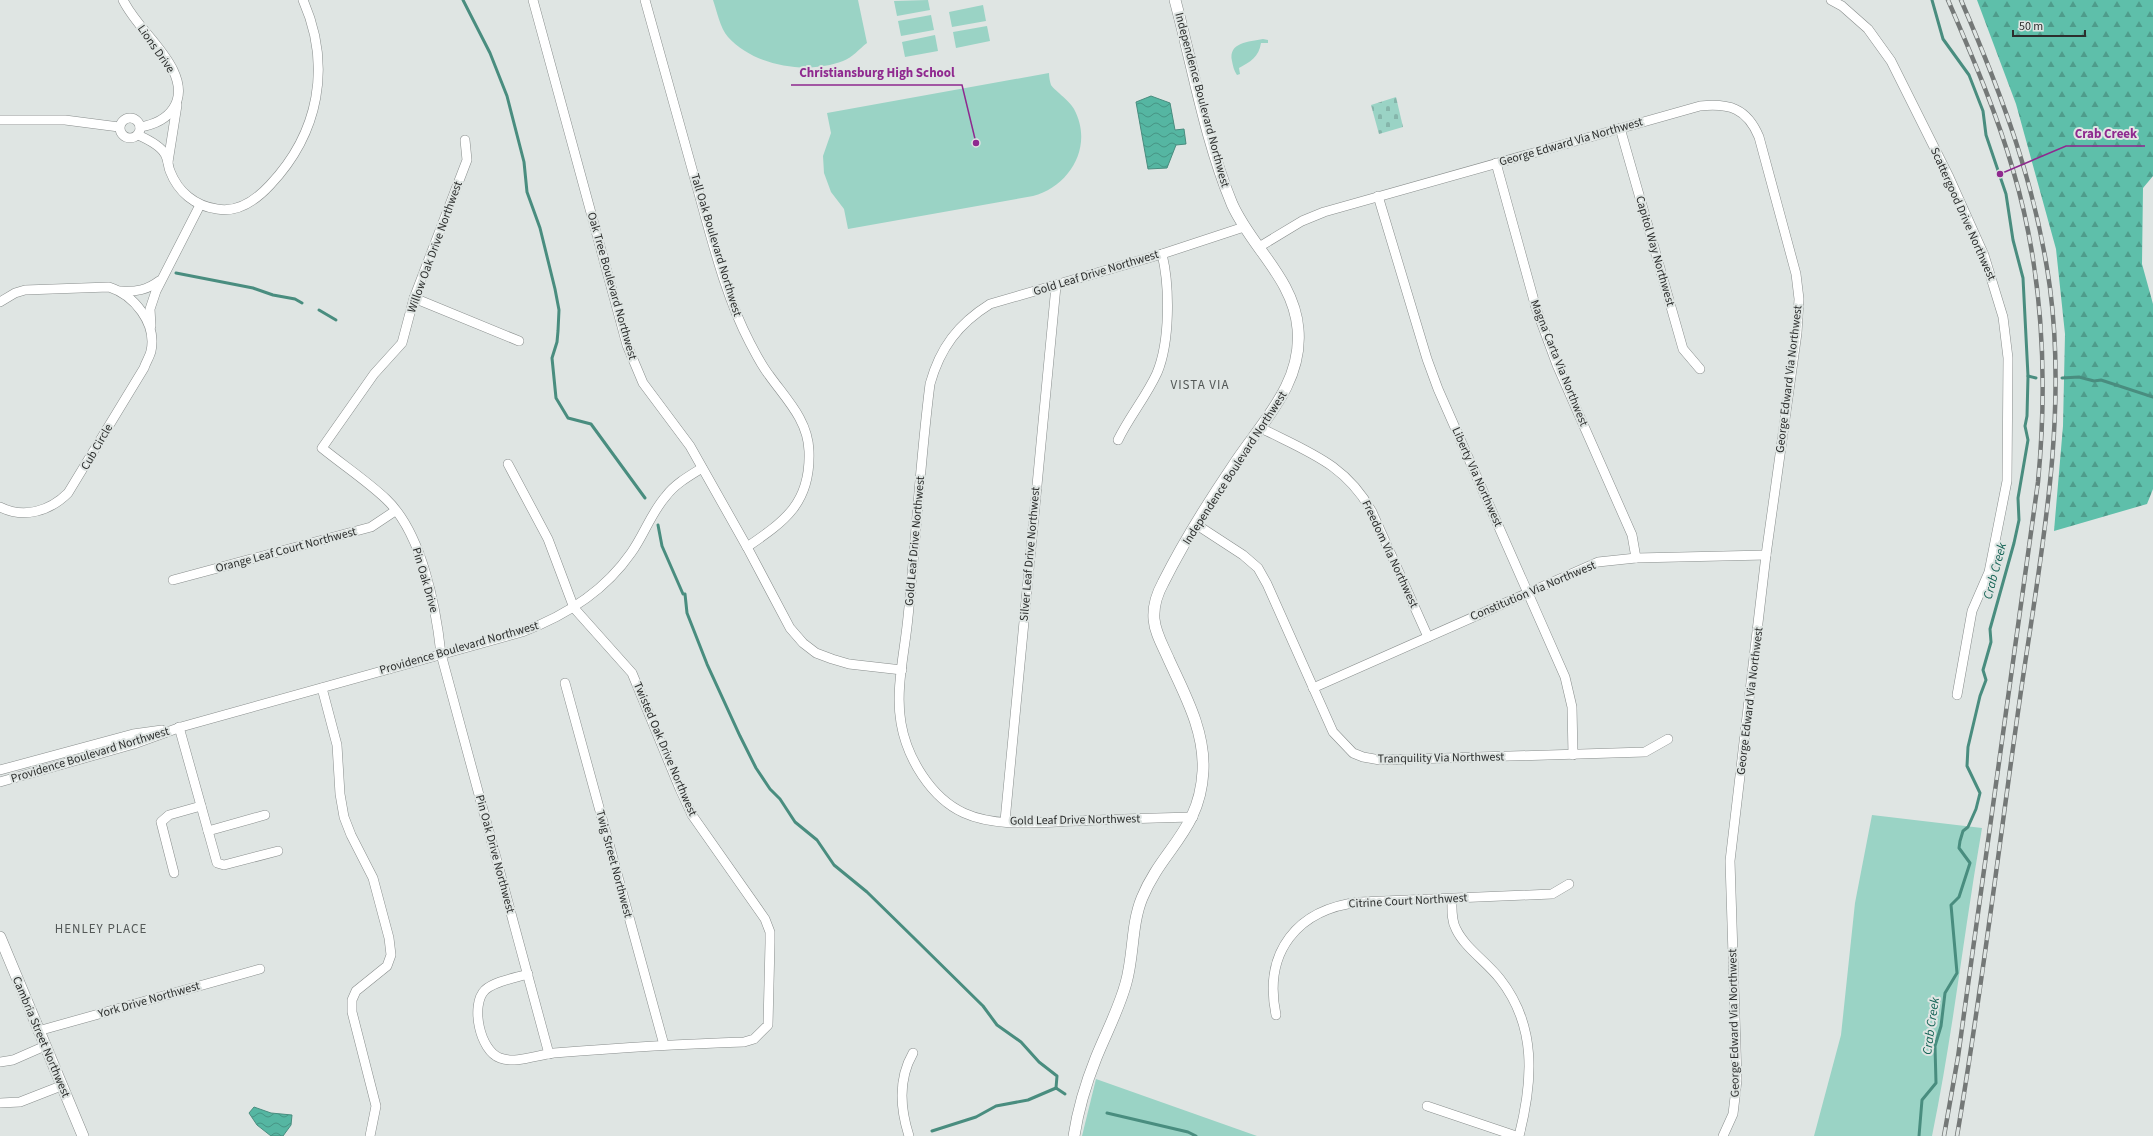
<svg xmlns="http://www.w3.org/2000/svg" width="2153" height="1136" viewBox="0 0 2153 1136" font-family="'Source Sans 3',sans-serif">
	<defs>
		<pattern id="forest-firs" width="22" height="20" patternUnits="userSpaceOnUse"><rect width="22" height="20" fill="#5ebfaa"/><path d="M5 1l3.5 6h-7zM16 11l3.5 6h-7z" fill="#4e9c8b"/></pattern>
		<pattern id="cemetery-stones" width="16" height="16" patternUnits="userSpaceOnUse"><rect width="16" height="16" fill="#9ad3c5"/><path d="M2 7V4a2 2 0 0 1 4 0v3zM10 15v-3a2 2 0 0 1 4 0v3z" fill="#85b5aa"/></pattern>
		<pattern id="water-waves" width="16" height="10" patternUnits="userSpaceOnUse"><rect width="16" height="10" fill="#55b6a2"/><path d="M0 5q4-4 8 0t8 0" fill="none" stroke="#479484"/></pattern>
	</defs>
	<rect width="100%" height="100%" fill="#dfe5e3"/>
	<!-- green -->
	<g fill="#9ad3c5">
		<path d="M 713,0 L 858,0 L 867,43 C 859,49 852,58 843,61 C 807,75 754,66 728,37 C 720,28 717,11 713,0 Z"/>
		<polygon points="928,0 930,10 897,16 894,1"/>
		<polygon points="983,5 986,21 952,27 949,12"/>
		<polygon points="931,15 934,30 901,36 898,21"/>
		<polygon points="987,26 990,41 956,48 953,32"/>
		<polygon points="935,35 938,51 905,57 902,42"/>
		<path d="M 1263,39 L 1268,40 L 1268,43 L 1261,43 C 1259,57 1250,62 1239,68 L 1240,74 L 1237,75 C 1234,71 1233,66 1232,61 C 1228,42 1249,42 1263,39 Z"/>
		<path d="M 1049,73 C 1049,77 1050,82 1051,85 C 1053,89 1069,100 1074,109 C 1094,146 1070,186 1033,196 L 848,229 L 844,209 L 831,192 L 824,173 L 823,156 L 831,133 L 827,113 Z"/>
		<path d="M 1872,815 L 1982,828 C 1964,931 1953,1034 1932,1136 L 1814,1136 L 1841,1035 L 1855,903 Z"/>
		<polygon points="1096,1079 1257,1136 1082,1136"/>
	</g>
	<!-- forest -->
	<polygon fill="url(#forest-firs)" points="1977,0 2153,0 2153,176 2143,188 2142,264 2153,304 2153,489 2147,504 2054,531 2063,426 2065,334 2056,249 2016,104"/>
	<!-- cemetery -->
	<polygon fill="url(#cemetery-stones)" points="1396,97 1403,127 1379,134 1371,105"/>
	<!-- water -->
	<g fill="url(#water-waves)" stroke="#498d7f">
		<polygon points="1151,96 1170,103 1175,130 1184,129 1186,144 1176,145 1167,168 1148,169 1136,102"/>
		<polygon points="254,1107 271,1113 292,1115 291,1125 283,1136 271,1136 257,1125 249,1113"/>
	</g>
	<g fill="none" stroke-linecap="round" stroke-linejoin="round">
		<!-- stream -->
		<g stroke="#498d7f" stroke-width="3">
			<polyline points="463,0 490,53 507,96 524,162 527,192 540,228 555,289 559,310 558,331 557,342 552,358 556,398 568,418 591,424 645,498"/>
			<polyline points="176,273 253,288 273,295 295,299 302,303"/>
			<polyline points="319,310 336,320"/>
			<polyline points="2028,376 2036,378"/>
			<polyline points="2062,378 2079,377 2094,381 2101,380 2153,397"/>
			<polyline points="658,525 662,546 683,594 685,594 687,613 707,664 740,736 756,768 770,789 780,799 795,822 817,840 834,865 867,892 915,939 983,1006 997,1025 1021,1042 1039,1062 1057,1076 1056,1088"/>
			<polyline points="1056,1088 1065,1094"/>
			<polyline points="1107,1113 1188,1132 1196,1136"/>
			<polyline points="932,1131 976,1117 996,1106 1028,1100 1056,1088"/>
			<polyline points="1919,1136 1922,1100 1936,1083 1935,1046 1941,1026 1945,993 1957,973 1951,905 1959,897 1970,863 1959,848 1960,841 1963,831 1968,827 1976,809 1980,793 1967,766 1968,747 1980,696 1986,680 1983,670 1991,642 1990,629 2014,543 2019,520 2018,498 2028,440 2025,426 2027,416 2028,376 2023,278 2013,240 2006,194 1986,135 1983,111 1969,75 1943,39 1932,0"/>
		</g>
		<defs>
			<g id="minor">
				<path d="M 123,0 C 136,26 161,45 173,70 C 188,101 170,122 140,127"/>
				<polyline points="533,0 627,345 643,383 690,446 747,547 790,628 803,643 816,653 832,659 849,664 902,670"/>
				<path d="M 645,0 C 663,64 681,129 699,194 C 713,244 726,297 750,343 C 756,354 761,365 769,375 C 786,399 808,420 809,451 C 811,503 785,521 747,547"/>
				<polyline points="1831,0 1842,6 1868,29 1891,61 1949,177 1984,255 2003,317 2008,358 2007,481 1989,572 1972,611 1957,695"/>
				<circle cx="130" cy="128" r="10"/>
				<polyline points="0,120 65,120 119,127"/>
				<polyline points="1620,128 1683,349 1700,369"/>
				<path d="M 138,135 C 147,139 160,145 165,154 C 168,159 168,166 170,171 C 178,192 195,206 217,209 C 238,213 257,199 270,185 C 319,133 332,66 303,0"/>
				<path d="M 465,140 L 467,160 L 414,298 L 402,343 L 374,374 L 322,448 C 343,465 367,481 386,499 C 422,533 436,607 441,654 L 549,1054"/>
				<polyline points="168,162 177,105"/>
				<polyline points="1496,163 1536,308 1557,365 1632,535 1636,558"/>
				<polyline points="1378,196 1427,359 1438,389 1565,677 1572,707 1573,755"/>
				<path d="M 1259,247 L 1302,221 L 1324,212 L 1700,106 C 1729,103 1747,108 1759,137 L 1796,274 L 1799,299 L 1797,333 L 1766,555 L 1730,861 L 1737,1080 L 1733,1114 L 1723,1136"/>
				<path d="M 121,291 C 136,292 147,290 159,281"/>
				<polyline points="414,298 519,341"/>
				<path d="M 0,302 L 15,293 L 25,290 L 109,287 C 134,295 157,323 151,351 C 150,356 146,362 144,368 L 68,493 C 50,511 24,519 0,507"/>
				<polyline points="151,326 150,309 156,291 200,205"/>
				<path d="M 1261,428 C 1308,452 1346,464 1372,512 L 1428,637"/>
				<path d="M 1118,440 C 1129,417 1146,397 1157,373 C 1170,342 1170,287 1162,254"/>
				<path d="M 508,464 L 548,539 L 574,608 L 632,673 L 680,789 L 692,815 L 765,919 L 770,932 L 770,943 L 768,1025 L 754,1039 L 744,1042 C 680,1044 617,1048 554,1053 C 537,1055 515,1064 500,1058 C 480,1051 470,1005 485,990 C 495,981 515,978 528,974"/>
				<polyline points="1197,525 1243,555 1258,568 1267,584 1333,732 1353,753 1363,757 1380,760 1645,752 1668,739"/>
				<polyline points="173,580 371,527 395,511"/>
				<polyline points="565,683 664,1045"/>
				<polyline points="322,688 337,745 340,794 344,817 351,835 373,878 389,938 391,955 387,966 356,991 352,1000 352,1012 376,1106 370,1136"/>
				<polyline points="1313,688 1598,562 1636,558 1766,555"/>
				<polyline points="179,727 217,863 224,865 278,851"/>
				<polyline points="0,770 133,734 162,730"/>
				<path d="M 0,782 L 134,744 L 181,727 L 522,632 C 565,616 604,592 631,553 C 644,535 651,513 666,496 C 675,484 689,476 702,468"/>
				<path d="M 1193,817 C 1154,818 1115,819 1076,821 C 1041,822 997,828 964,813 C 931,798 907,758 901,723 C 895,689 905,651 908,617 C 916,540 920,462 930,384 C 940,348 958,324 990,304 L 1162,254 L 1244,227"/>
				<polyline points="1005,821 1056,286"/>
				<polyline points="208,831 265,815"/>
				<polyline points="174,873 161,822 169,815 201,806"/>
				<path d="M 1452,899 C 1452,909 1451,920 1456,929 C 1465,948 1487,962 1500,979 C 1537,1026 1533,1081 1519,1136"/>
				<path d="M 1276,1015 C 1263,952 1297,909 1360,902 L 1552,894 L 1569,884"/>
				<polyline points="38,1031 260,969"/>
				<polyline points="0,1062 13,1060 45,1046"/>
				<polyline points="0,1103 20,1102 61,1086"/>
				<polyline points="1427,1106 1516,1136"/>
				<path d="M 909,1136 C 900,1108 898,1079 913,1053"/>
			</g>
			<g id="tertiary">
				<polyline points="0,937 83,1136"/>
				<path d="M 1074,1136 C 1078,1110 1086,1083 1096,1058 C 1106,1033 1119,1009 1126,983 C 1134,955 1131,925 1142,898 C 1162,849 1200,831 1203,771 C 1205,731 1185,695 1169,660 C 1163,646 1155,633 1154,619 C 1153,606 1157,594 1163,583 C 1183,543 1208,503 1233,466 C 1261,423 1303,384 1298,329 C 1294,279 1251,247 1232,204 C 1205,139 1193,67 1175,0"/>
			</g>
		</defs>
		<!-- minor casing -->
		<use href="#minor" stroke="#888d8c" stroke-width="10"/>
		<!-- tertiary casing -->
		<use href="#tertiary" stroke="#888d8c" stroke-width="12"/>
		<!-- minor -->
		<use href="#minor" stroke="#fff" stroke-width="9"/>
		<!-- tertiary -->
		<use href="#tertiary" stroke="#fff" stroke-width="11"/>
		<defs>
			<g id="rail">
				<path d="M 1944,1136 L 1958,1057 L 2038,482 C 2048,377 2043,271 2013,170 C 1996,111 1972,56 1948,0"/>
				<path d="M 1957,1136 C 1982,991 1999,844 2020,698 C 2039,563 2068,425 2050,288 C 2036,185 2002,95 1961,0"/>
			</g>
		</defs>
		<!-- rail casing -->
		<use href="#rail" stroke="#747877" stroke-width="4.5"/>
		<!-- rail -->
		<use href="#rail" stroke="#dfe5e3" stroke-width="3" stroke-dasharray="9" stroke-linecap="butt"/>
	</g>
	<g text-anchor="middle" dominant-baseline="central" stroke-width="4" stroke-linejoin="round" paint-order="stroke">
		<!-- street labels -->
		<g font-size="12" fill="#2c2e2d" stroke="#dfe5e3">
			<text transform="translate(156 49) rotate(55)">Lions Drive</text>
			<text transform="translate(1202 100) rotate(75)">Independence Boulevard Northwest</text>
			<text transform="translate(1571 142) rotate(-16)">George Edward Via Northwest</text>
			<text transform="translate(1963 214) rotate(66)">Scattergood Drive Northwest</text>
			<text transform="translate(716 245) rotate(73)">Tall Oak Boulevard Northwest</text>
			<text transform="translate(435 247) rotate(-70)">Willow Oak Drive Northwest</text>
			<text transform="translate(1655 251) rotate(74)">Capitol Way Northwest</text>
			<text transform="translate(1096 273) rotate(-17)">Gold Leaf Drive Northwest</text>
			<text transform="translate(612 286) rotate(74)">Oak Tree Boulevard Northwest</text>
			<text transform="translate(1559 363) rotate(68)">Magna Carta Via Northwest</text>
			<text transform="translate(1789 379) rotate(-83)">George Edward Via Northwest</text>
			<text transform="translate(97 447) rotate(-60)">Cub Circle</text>
			<text transform="translate(1235 468) rotate(-57)">Independence Boulevard Northwest</text>
			<text transform="translate(1477 477) rotate(66)">Liberty Via Northwest</text>
			<text transform="translate(915 541) rotate(-85)">Gold Leaf Drive Northwest</text>
			<text transform="translate(286 550) rotate(-15)">Orange Leaf Court Northwest</text>
			<text transform="translate(1030 554) rotate(-85)">Silver Leaf Drive Northwest</text>
			<text transform="translate(1390 554) rotate(65)">Freedom Via Northwest</text>
			<text transform="translate(425 580) rotate(74)">Pin Oak Drive</text>
			<text transform="translate(1533 591) rotate(-23)">Constitution Via Northwest</text>
			<text transform="translate(459 648) rotate(-16)">Providence Boulevard Northwest</text>
			<text transform="translate(1750 701) rotate(-83)">George Edward Via Northwest</text>
			<text transform="translate(665 749) rotate(67)">Twisted Oak Drive Northwest</text>
			<text transform="translate(90 755) rotate(-17)">Providence Boulevard Northwest</text>
			<text transform="translate(1441 758) rotate(-1)">Tranquility Via Northwest</text>
			<text transform="translate(1075 820) rotate(-1)">Gold Leaf Drive Northwest</text>
			<text transform="translate(495 854) rotate(75)">Pin Oak Drive Northwest</text>
			<text transform="translate(614 864) rotate(75)">Twig Street Northwest</text>
			<text transform="translate(1408 901) rotate(-3)">Citrine Court Northwest</text>
			<text transform="translate(149 1000) rotate(-16)">York Drive Northwest</text>
			<text transform="translate(1734 1023) rotate(-91)">George Edward Via Northwest</text>
			<text transform="translate(41 1037) rotate(67)">Cambria Street Northwest</text>
		</g>
		<!-- neighbourhood labels -->
		<g font-size="13" letter-spacing="1" fill="#535857" stroke="#dfe5e3">
			<text x="1200" y="385">VISTA VIA</text>
			<text x="101" y="929">HENLEY PLACE</text>
		</g>
		<!-- water labels -->
		<g font-size="13" font-style="italic" fill="#166456" stroke="#dfe5e3">
			<text transform="translate(1995 571) rotate(-75)">Crab Creek</text>
			<text transform="translate(1931 1026) rotate(-82)">Crab Creek</text>
		</g>
	</g>
	<!-- callouts -->
	<path fill="none" stroke="#8f298f" stroke-width="1.5" d="M976 143L962 85H791M2000 174L2066 146H2145"/>
	<g fill="#8f298f" stroke="#dfe5e3" stroke-width="1.5">
		<circle cx="976" cy="143" r="4"/>
		<circle cx="2000" cy="174" r="4"/>
	</g>
	<g font-size="13" text-anchor="middle" font-weight="bold" fill="#8f298f" stroke="#dfe5e3" stroke-width="4" stroke-linejoin="round" paint-order="stroke">
		<text x="877" y="77">Christiansburg High School</text>
		<text x="2106" y="138">Crab Creek</text>
	</g>
	<!-- scale -->
	<path d="M2013 30v6h72v-6" fill="none" stroke="#2c2e2d" stroke-width="2"/>
	<text x="2019" y="30" font-size="12" fill="#2c2e2d" stroke="#dfe5e3" stroke-width="3" paint-order="stroke">50 m</text>
</svg>
